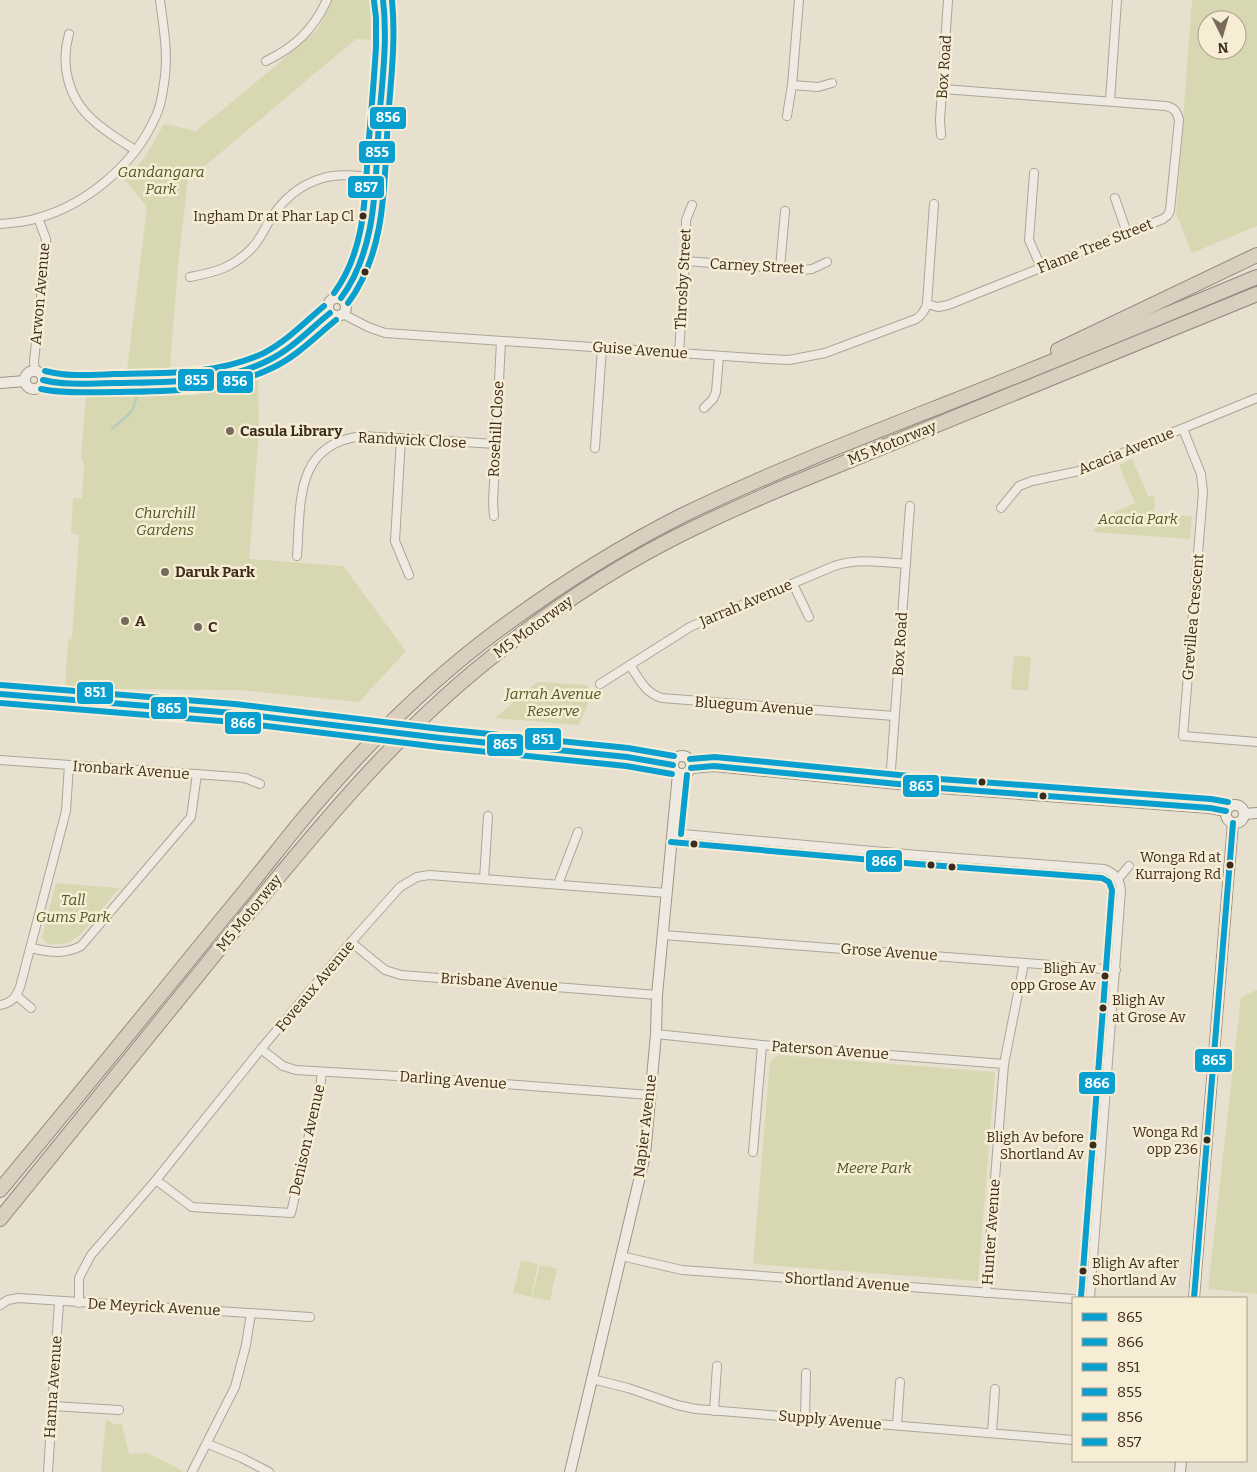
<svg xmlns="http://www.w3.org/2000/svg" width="1257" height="1472" viewBox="0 0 1257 1472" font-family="Bitter,serif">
	<rect width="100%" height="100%" fill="#e7e0cf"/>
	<!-- green -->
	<g fill="#d7d7b1" fill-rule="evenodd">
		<polygon points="332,0 370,0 372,12 372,40 356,39 188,180 178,265 170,369 127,370 147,207 125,180 145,157 164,124 196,131 266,74 318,29"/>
		<path d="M 1192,0 L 1257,0 L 1257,226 L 1192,253 L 1176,213 ZM 1207,20 L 1237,20 L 1237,50 L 1207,50 Z"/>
		<polygon points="258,380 259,433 249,559 343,566 406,651 359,702 240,690 116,689 65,686 68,641 72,638 79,535 71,533 73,500 73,498 82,498 84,464 81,458 86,396 194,395 224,390"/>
		<polygon points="1132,459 1148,496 1155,497 1154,513 1192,516 1190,539 1093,532 1103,517 1135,503 1119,465"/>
		<polygon points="1014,655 1031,657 1028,691 1011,689"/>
		<polygon points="537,682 587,685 592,693 579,725 495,718"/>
		<path d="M 56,883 L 119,888 C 108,901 84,935 71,941 C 64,945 56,944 48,944 L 42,938 Z"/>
		<polygon points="1257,990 1257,1294 1208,1289 1241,997"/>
		<polygon points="778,1055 995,1072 978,1281 753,1264 770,1062"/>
		<polygon points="521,1260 538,1264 531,1297 513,1293"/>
		<polygon points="540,1265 557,1268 550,1301 532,1297"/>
		<polygon points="106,1419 114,1424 122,1424 129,1454 148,1453 183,1471 182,1472 101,1472"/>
	</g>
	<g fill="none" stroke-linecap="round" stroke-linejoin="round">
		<!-- stream -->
		<polyline stroke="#baccc1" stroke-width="2.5" points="112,429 132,411 138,394"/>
		<defs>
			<g id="street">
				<path d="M 69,34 C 60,65 68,99 94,121 C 106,132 121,141 135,150"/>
				<path d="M 266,61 C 295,47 313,30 327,0"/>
				<polyline points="792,85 818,87 832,83"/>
				<polyline points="1110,101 1117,0"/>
				<polyline points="787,116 792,85 799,0"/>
				<polyline points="941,135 940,120 948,0"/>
				<polyline points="1034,173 1029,240 1041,267"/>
				<polyline points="1115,198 1127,233"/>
				<path d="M 0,224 C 13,223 26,222 38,218 C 85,205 133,166 154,120 C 161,107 163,91 165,76 C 168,51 163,24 160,0"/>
				<polyline points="685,261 804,270 812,269 827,262"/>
				<polyline points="780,268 785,211"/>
				<path d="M 190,277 C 216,272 232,268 251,249 C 259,241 263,232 268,223 C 281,201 298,185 323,178 C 339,173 359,176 376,177"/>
				<path d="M 927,304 L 938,307 L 948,305 L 1163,219 L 1168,215 L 1170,210 L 1179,120 C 1177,112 1175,108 1166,106 L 943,89"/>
				<path d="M 343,314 L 368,327 L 385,333 L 768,359 L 789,360 L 825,353 L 916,319 C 922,315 925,311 927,304 L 934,204"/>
				<polyline points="679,353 685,261 686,220 692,205"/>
				<polyline points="35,371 34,361 46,251 46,239 38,218"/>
				<polyline points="704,408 713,399 716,392 719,356"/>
				<polyline points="1183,429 1201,474 1203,492 1183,736 1257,742"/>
				<polyline points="401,438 395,541 409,575"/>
				<polyline points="595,448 602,348"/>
				<polyline points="1001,508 1019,486 1032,481 1079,471 1257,398"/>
				<polyline points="494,516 493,502 501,341"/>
				<path d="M 297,556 C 301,503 294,444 362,436 L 496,444"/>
				<polyline points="793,584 809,617"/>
				<path d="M 630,665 C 639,679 645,693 662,698 L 894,716"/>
				<path d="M 600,684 L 690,627 L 834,566 C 857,558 881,562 906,564"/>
				<polyline points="0,760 237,777 245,778 260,784"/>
				<polyline points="890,783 910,506"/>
				<path d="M 672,833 L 918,855 L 1104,869 C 1115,873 1120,879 1121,890 L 1090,1298"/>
				<polyline points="484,879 488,816"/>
				<polyline points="1118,879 1129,866"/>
				<polyline points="558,884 578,832"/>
				<polyline points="663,935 1116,970"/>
				<polyline points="351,942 385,970 401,975 657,995"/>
				<path d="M 31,948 C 49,952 64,955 81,946 L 191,817 L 197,774"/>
				<polyline points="17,996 31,1008"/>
				<path d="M 0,1005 C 12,1003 16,997 20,987 L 66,811 L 69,765"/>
				<polyline points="656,1034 762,1045 1004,1064"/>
				<polyline points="261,1049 283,1066 296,1070 397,1076 650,1095"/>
				<polyline points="753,1152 762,1045"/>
				<polyline points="156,1180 192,1207 291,1213 320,1088 322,1072"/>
				<polyline points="621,1256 682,1270 1073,1299"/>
				<polyline points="986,1293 1004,1064 1024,963"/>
				<polyline points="79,1303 79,1278 91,1255 156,1180 261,1049 351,942 400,887 417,877 429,875 667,893"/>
				<polyline points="0,1305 8,1300 18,1298 310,1317"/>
				<polyline points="592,1379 628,1388 677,1405 696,1409 1073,1440"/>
				<polyline points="52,1406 119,1410"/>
				<polyline points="714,1411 717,1366"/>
				<polyline points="805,1418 806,1373"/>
				<polyline points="897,1425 900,1382"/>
				<polyline points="992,1433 995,1389"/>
				<polyline points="208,1444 242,1458 269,1472"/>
				<polyline points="48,1472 59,1302"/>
				<polyline points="192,1472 235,1387 246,1345 251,1313"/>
			</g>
			<g id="secondary">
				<circle cx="337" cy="307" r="9"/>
				<path d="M 341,298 C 358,278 367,246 372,220 L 385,47 L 385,18 L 383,0"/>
				<circle cx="34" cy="380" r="9"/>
				<path d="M 43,380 C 67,387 95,383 120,383 C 181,381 236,385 289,348 C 304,337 316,324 330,313"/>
				<polyline points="0,383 25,381"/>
				<polyline points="0,694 234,713 369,729"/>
				<polyline points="440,738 627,757 673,765"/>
				<circle cx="682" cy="765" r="9"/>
				<polyline points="691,768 714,766 939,788 1210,808 1226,811"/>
				<circle cx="1235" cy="814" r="9"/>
				<polyline points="1244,814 1257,813"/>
				<polyline points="1194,1298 1233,823"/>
				<polyline points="570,1472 645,1155 656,1034 657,995 678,774"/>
				<polyline points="1180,1472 1181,1461"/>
			</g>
			<g id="highway">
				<polyline points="1058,350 1257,255"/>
				<path d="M 0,1190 C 75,1100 149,1009 223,918 C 249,887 273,856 298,825 C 354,757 416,693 485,640 C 547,593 612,551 681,516 C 767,474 857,439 946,404 C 1050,363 1154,320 1257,277"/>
				<path d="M 0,1219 C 80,1120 160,1021 241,922 C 317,830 393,736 487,661 C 551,609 621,563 696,527 C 729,511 763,496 797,482 L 1257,294"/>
			</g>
		</defs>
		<!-- street casing -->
		<use href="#street" stroke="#aca598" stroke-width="10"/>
		<!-- secondary casing -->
		<use href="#secondary" stroke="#9c9488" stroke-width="12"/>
		<!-- highway casing -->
		<use href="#highway" stroke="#928a7f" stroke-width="16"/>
		<!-- street -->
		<use href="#street" stroke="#efeae1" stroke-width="8"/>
		<!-- secondary -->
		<use href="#secondary" stroke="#efeae1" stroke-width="10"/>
		<!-- highway -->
		<use href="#highway" stroke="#dacfbf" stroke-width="14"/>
		<defs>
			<polyline id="secondary-bridge" points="369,729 440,738"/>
		</defs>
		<!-- secondary-bridge casing -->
		<use href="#secondary-bridge" stroke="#9c9488" stroke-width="12" stroke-linecap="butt"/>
		<!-- secondary-bridge -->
		<use href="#secondary-bridge" stroke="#efeae1" stroke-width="10"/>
		<defs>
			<g id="bus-1">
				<polyline points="0,694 234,713 440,738 627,757 673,765"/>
				<polyline points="691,768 714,766 939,788 1210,808 1226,811"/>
				<polyline points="1194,1298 1233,823"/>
			</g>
			<g id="bus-2">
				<polyline points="0,703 233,722 439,747 626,766 672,774"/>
				<polyline points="681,834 687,775"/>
				<polyline points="671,842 917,864 1102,878 1109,882 1112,890 1081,1297"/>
			</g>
			<g id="bus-3">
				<polyline points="1,685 235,704 441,729 628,748 674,756"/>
				<polyline points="690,759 715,757 940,779 1211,799 1228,802"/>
			</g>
			<g id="bus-4">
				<path d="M 341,298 C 378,248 375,181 379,122 C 382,81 388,41 383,0"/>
				<path d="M 43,380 C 67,386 91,383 116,383 C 167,382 223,384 269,360 C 293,348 310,329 330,313"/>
			</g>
			<g id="bus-5">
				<path d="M 348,303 C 387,251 384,181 388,119 C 391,79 396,40 392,0"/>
				<path d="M 41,389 C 66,394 92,392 117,392 C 170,391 223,392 272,368 C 296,357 315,337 336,320"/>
			</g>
			<g id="bus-6">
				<path d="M 334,293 C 365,251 365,199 368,150 C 371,115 374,81 376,47 L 376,18 L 374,1"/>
				<path d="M 45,371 C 68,377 90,375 114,374 C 164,373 217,375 264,353 C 287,341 305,322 324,306"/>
			</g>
		</defs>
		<!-- bus-1 casing -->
		<use href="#bus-1" stroke="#f7edd5" stroke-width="10"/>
		<!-- bus-2 casing -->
		<use href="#bus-2" stroke="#f7edd5" stroke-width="10"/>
		<!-- bus-3 casing -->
		<use href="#bus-3" stroke="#f7edd5" stroke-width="10"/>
		<!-- bus-4 casing -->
		<use href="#bus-4" stroke="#f7edd5" stroke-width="10"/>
		<!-- bus-5 casing -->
		<use href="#bus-5" stroke="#f7edd5" stroke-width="10"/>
		<!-- bus-6 casing -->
		<use href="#bus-6" stroke="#f7edd5" stroke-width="10"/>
		<!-- bus-1 -->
		<use href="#bus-1" stroke="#09a0d0" stroke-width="6"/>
		<!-- bus-2 -->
		<use href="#bus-2" stroke="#09a0d0" stroke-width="6"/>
		<!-- bus-3 -->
		<use href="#bus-3" stroke="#09a0d0" stroke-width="6"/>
		<!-- bus-4 -->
		<use href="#bus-4" stroke="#09a0d0" stroke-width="6"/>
		<!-- bus-5 -->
		<use href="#bus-5" stroke="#09a0d0" stroke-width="6"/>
		<!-- bus-6 -->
		<use href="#bus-6" stroke="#09a0d0" stroke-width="6"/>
	</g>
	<!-- markers -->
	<g fill="#3c2c1e" stroke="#f7edd5" stroke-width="2">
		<circle cx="363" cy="216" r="4.5"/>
		<circle cx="365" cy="272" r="4.5"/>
		<circle cx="982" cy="782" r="4.5"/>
		<circle cx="1043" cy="796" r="4.5"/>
		<circle cx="694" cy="844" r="4.5"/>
		<circle cx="931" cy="865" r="4.5"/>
		<circle cx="1230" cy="865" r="4.5"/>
		<circle cx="952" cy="867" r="4.5"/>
		<circle cx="1105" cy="976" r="4.5"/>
		<circle cx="1103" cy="1008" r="4.5"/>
		<circle cx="1207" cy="1140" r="4.5"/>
		<circle cx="1093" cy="1145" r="4.5"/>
		<circle cx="1083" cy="1271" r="4.5"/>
	</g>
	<g fill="#786b5c" stroke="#f7edd5" stroke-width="2">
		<circle cx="230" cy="431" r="5"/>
		<circle cx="165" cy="572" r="5"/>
		<circle cx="125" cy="621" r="5"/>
		<circle cx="198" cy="627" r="5"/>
	</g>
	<g text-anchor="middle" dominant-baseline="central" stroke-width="5" stroke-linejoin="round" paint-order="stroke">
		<!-- bus labels -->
		<g font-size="14" fill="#3c2c1e" stroke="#f7edd5" text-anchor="end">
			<text x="354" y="216">Ingham Dr at Phar Lap Cl</text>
			<text x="1221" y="857">Wonga Rd at<tspan x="1221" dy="17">Kurrajong Rd</tspan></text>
			<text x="1096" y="968">Bligh Av<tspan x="1096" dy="17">opp Grose Av</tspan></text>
			<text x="1112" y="1000" text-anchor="start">Bligh Av<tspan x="1112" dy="17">at Grose Av</tspan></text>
			<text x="1198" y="1132">Wonga Rd<tspan x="1198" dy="17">opp 236</tspan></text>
			<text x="1084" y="1137">Bligh Av before<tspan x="1084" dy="17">Shortland Av</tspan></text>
			<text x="1092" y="1263" text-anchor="start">Bligh Av after<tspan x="1092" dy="17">Shortland Av</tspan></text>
		</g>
		<!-- street labels -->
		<g font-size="15" fill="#3c2c1e" stroke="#f7edd5">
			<text transform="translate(944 67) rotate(-86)">Box Road</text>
			<text transform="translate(1095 246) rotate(-22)">Flame Tree Street</text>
			<text transform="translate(757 266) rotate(3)">Carney Street</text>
			<text transform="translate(683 279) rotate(-87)">Throsby Street</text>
			<text transform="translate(40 294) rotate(-85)">Arwon Avenue</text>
			<text transform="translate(640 350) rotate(4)">Guise Avenue</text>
			<text transform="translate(496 429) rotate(-87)">Rosehill Close</text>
			<text transform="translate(412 440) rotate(3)">Randwick Close</text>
			<text transform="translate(892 443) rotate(-22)">M5 Motorway</text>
			<text transform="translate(1126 451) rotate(-22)">Acacia Avenue</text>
			<text transform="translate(746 603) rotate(-23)">Jarrah Avenue</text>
			<text transform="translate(1193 617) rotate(-85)">Grevillea Crescent</text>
			<text transform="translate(533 627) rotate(-36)">M5 Motorway</text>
			<text transform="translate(900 644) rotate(-86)">Box Road</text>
			<text transform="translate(754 706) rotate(4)">Bluegum Avenue</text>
			<text transform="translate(131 770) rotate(4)">Ironbark Avenue</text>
			<text transform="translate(249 913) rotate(-51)">M5 Motorway</text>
			<text transform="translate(889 952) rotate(4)">Grose Avenue</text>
			<text transform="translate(499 982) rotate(4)">Brisbane Avenue</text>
			<text transform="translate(315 986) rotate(-50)">Foveaux Avenue</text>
			<text transform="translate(830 1050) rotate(4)">Paterson Avenue</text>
			<text transform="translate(453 1080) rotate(4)">Darling Avenue</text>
			<text transform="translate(645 1126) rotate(-83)">Napier Avenue</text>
			<text transform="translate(307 1140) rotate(-77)">Denison Avenue</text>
			<text transform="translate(991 1232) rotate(-86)">Hunter Avenue</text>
			<text transform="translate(847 1282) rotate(4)">Shortland Avenue</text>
			<text transform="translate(154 1307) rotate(3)">De Meyrick Avenue</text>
			<text transform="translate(53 1387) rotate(-86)">Hanna Avenue</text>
			<text transform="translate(830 1420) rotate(5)">Supply Avenue</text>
		</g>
		<!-- park labels -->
		<g font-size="15" font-style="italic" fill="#4d5a24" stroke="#f7edd5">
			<text x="161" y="172">Gandangara<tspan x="161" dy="17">Park</tspan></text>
			<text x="165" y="513">Churchill<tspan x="165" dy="17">Gardens</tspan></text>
			<text x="1138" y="519">Acacia Park</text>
			<text x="553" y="694">Jarrah Avenue<tspan x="553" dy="17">Reserve</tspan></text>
			<text x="73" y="900">Tall<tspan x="73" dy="17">Gums Park</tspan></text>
			<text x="874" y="1168">Meere Park</text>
		</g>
		<!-- poi labels -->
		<g font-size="15" font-weight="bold" fill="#3c2c1e" stroke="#f7edd5" text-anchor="start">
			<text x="240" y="431">Casula Library</text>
			<text x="175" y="572">Daruk Park</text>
			<text x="135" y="621">A</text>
			<text x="208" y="627">C</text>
		</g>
	</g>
	<g stroke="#f7edd5" stroke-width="2">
		<rect x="369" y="106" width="38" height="24" rx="5" fill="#09a0d0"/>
		<rect x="358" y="140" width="38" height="24" rx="5" fill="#09a0d0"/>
		<rect x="347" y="175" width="38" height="24" rx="5" fill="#09a0d0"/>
		<rect x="177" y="368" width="38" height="24" rx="5" fill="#09a0d0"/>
		<rect x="216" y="370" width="38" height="24" rx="5" fill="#09a0d0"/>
		<rect x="76" y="681" width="38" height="24" rx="5" fill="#09a0d0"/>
		<rect x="150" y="696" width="38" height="24" rx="5" fill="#09a0d0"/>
		<rect x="224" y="711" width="38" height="24" rx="5" fill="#09a0d0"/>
		<rect x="524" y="727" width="38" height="24" rx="5" fill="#09a0d0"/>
		<rect x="486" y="733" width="38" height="24" rx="5" fill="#09a0d0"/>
		<rect x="902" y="774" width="38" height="24" rx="5" fill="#09a0d0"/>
		<rect x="865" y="849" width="38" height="24" rx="5" fill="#09a0d0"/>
		<rect x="1194" y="1048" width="39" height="25" rx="5" fill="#09a0d0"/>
		<rect x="1078" y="1071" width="38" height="24" rx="5" fill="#09a0d0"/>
	</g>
	<g font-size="14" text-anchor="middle" font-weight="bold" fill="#fff">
		<text x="388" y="122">856</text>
		<text x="377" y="157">855</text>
		<text x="366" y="192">857</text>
		<text x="196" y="385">855</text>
		<text x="235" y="386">856</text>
		<text x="95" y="697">851</text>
		<text x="169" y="713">865</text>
		<text x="243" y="728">866</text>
		<text x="543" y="744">851</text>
		<text x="505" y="749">865</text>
		<text x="921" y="791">865</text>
		<text x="884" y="866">866</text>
		<text x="1214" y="1065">865</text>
		<text x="1097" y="1088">866</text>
	</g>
	<!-- legend -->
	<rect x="1072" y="1297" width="175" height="165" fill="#f7edd5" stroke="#aca08c"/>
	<rect x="1082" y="1313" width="25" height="8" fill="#09a0d0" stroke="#aca08c"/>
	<text x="1117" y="1322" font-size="15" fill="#3c2c1e">865</text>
	<rect x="1082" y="1338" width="25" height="8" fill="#09a0d0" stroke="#aca08c"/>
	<text x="1117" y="1347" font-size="15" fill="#3c2c1e">866</text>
	<rect x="1082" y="1363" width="25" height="8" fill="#09a0d0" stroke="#aca08c"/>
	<text x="1117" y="1372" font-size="15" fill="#3c2c1e">851</text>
	<rect x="1082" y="1388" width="25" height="8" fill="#09a0d0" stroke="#aca08c"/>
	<text x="1117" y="1397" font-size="15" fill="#3c2c1e">855</text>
	<rect x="1082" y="1413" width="25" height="8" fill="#09a0d0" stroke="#aca08c"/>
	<text x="1117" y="1422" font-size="15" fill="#3c2c1e">856</text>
	<rect x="1082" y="1438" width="25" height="8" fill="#09a0d0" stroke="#aca08c"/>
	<text x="1117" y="1447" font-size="15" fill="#3c2c1e">857</text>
	<!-- north arrow -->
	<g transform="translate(1222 35) rotate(175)"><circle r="24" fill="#f7edd5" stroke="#aca08c"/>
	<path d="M0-4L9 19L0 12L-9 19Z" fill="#786b5c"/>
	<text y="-8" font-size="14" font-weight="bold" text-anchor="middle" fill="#3c2c1e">N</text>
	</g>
</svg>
